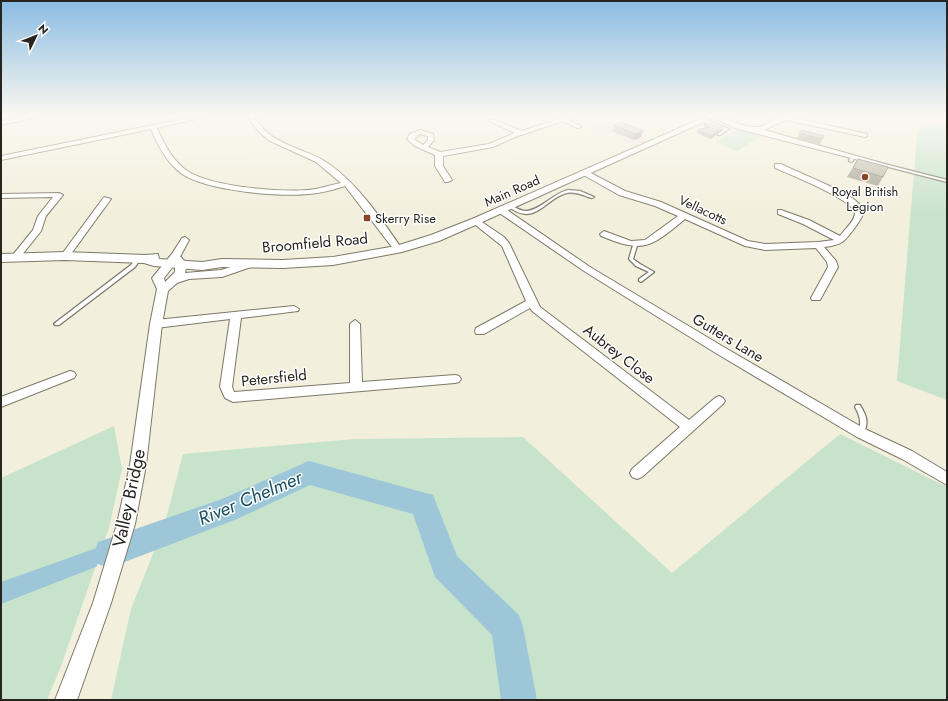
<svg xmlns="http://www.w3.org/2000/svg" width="948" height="701" viewBox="0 0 948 701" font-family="Jost,sans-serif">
	<rect width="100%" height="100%" fill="#f3efdd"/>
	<!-- commercial -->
	<polygon fill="#f8dde1" points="609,122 648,140 637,145 610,132 603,135 591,129"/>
	<!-- green -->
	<g fill="#c7e3cc">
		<polygon points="922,121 941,125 947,124 947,400 897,381 917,135"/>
		<polygon points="739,129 761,136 737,151 715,142"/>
		<polygon points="114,426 122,469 109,528 61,666 47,700 1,700 1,478"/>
		<polygon points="840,434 947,487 947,700 111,700 131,609 164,526 183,454 354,439 523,437 672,573"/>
	</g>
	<!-- water -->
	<polygon fill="#9dc7d9" points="139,533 134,552 1,604 1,582"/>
	<!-- pier -->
	<polygon fill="#f3efdd" points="140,531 134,555 96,569 104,544"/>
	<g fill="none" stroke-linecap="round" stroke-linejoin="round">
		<!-- river -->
		<polygon fill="#9dc7d9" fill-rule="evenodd" points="309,461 433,495 457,556 519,615 523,627 537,700 501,700 492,635 435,577 413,514 310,485 237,519 109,568 98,564 94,553 98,542 222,499"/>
		<defs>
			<g id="service">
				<polygon points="702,119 704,119 729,129 720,135 718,135 718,133 724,129 702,121"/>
				<polygon points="851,156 854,157 853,161 851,162 849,161"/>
				<polygon points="873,161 947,180 947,182 873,163"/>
				<path d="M 568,190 L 580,191 L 594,197 L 592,198 C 584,196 576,191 567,193 C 545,198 535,228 508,206 L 510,205 L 511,205 C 516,208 521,211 526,211 C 539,211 554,193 568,190 Z"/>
				<polygon points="633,245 635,245 637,246 633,259 640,264 654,272 641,282 639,281 639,279 649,272 636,266 629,259"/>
				<polygon points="137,257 141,257 141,258 135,267 59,325 55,325 54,324 55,323 131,265"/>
				<path d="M 856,405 L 860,405 C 867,417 869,422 863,435 L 861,436 L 859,435 L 858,433 C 862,423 860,416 855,407 Z"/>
			</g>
			<g id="minor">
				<polygon points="31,116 43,116 1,125 1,121"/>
				<path d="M 198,116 L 209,116 L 157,128 C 164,144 173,162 189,172 C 215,187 278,192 308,190 C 320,189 330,185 341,183 L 316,162 L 270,141 L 259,132 L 247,116 L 253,116 C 258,122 263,129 269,134 C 287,148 311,151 329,164 C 359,185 382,220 402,249 L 401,251 L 395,251 L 345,186 C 333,190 321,193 309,194 C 278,197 208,191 182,174 C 167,163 158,146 151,129 L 1,160 L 1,156 Z"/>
				<path d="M 554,116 L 561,116 L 582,127 L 577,128 L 563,121 L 515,137 L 493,147 L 443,156 L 443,166 L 452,180 L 448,182 L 445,182 L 435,166 L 435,155 L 415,146 L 407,139 L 410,134 L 420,130 L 433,134 L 434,140 L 428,147 L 440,152 L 489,144 L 515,133 L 491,122 L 491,120 L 495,120 L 522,131 L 558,119 ZM 420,134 L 428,136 L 428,140 L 423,145 L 414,139 Z"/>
				<path d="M 709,116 C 724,114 738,127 754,127 C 766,128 774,117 786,116 L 867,134 L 867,136 L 865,137 L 786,120 L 764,130 L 878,162 L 874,164 L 735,128 Z"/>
				<path d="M 775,164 L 781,164 C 796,172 852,193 860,205 C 866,213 861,219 856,226 C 845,241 843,245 824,247 L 836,261 L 838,267 L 820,300 L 812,300 L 811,298 L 828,267 L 827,262 L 816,248 L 765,250 L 745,246 L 685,219 C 651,247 644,254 601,236 L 600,234 L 604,231 L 631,241 L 645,240 L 678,216 L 655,206 L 619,195 L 580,173 L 587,171 L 625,191 L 661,202 L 748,241 L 765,244 L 818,242 L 834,240 L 803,224 L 778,214 L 778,210 L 781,210 L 809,220 L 840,236 C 844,230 855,221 855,213 C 854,200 789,174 775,168 Z"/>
				<polygon points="59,193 63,195 46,216 41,231 18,260 12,260 12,256 33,230 38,216 53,197 1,198 1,194"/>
				<polygon points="104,197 111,199 68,258 62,258 62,254"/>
				<polygon points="498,208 504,208 590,267 722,346 865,429 912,451 947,472 947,485 902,459 857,437 714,352 584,271 498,212"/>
				<polygon points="476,218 504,237 509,243 540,307 689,420 715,398 719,396 723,398 725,401 723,404 642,477 637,479 632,477 630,473 632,469 680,427 532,311 530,308 484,334 476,334 475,331 476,328 526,301 502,246 473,223 473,219"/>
				<polygon points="185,237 189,240 180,257 178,259 172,259 170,257 182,238"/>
				<polygon points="294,306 299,309 298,311 241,318 232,387 234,392 350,383 350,324 355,320 360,324 362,382 455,375 459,376 461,379 459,382 455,383 233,402 225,398 220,387 230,319 156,328 151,324 156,320"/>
				<polygon points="70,371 74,372 76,375 74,378 1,407 1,397"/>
			</g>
			<path id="tertiary" d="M 175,254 L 179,255 L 187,264 L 185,273 L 221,270 L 250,261 L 255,264 L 254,266 L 222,277 L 189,279 L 177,283 L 168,291 L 162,324 L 146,465 L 135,524 L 111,603 L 77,700 L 55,700 L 93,603 L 117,524 L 130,465 L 150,324 L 157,289 L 152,278 L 171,255 ZM 175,264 L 175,272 L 165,282 L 164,278 Z"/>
			<polygon id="secondary" points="707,116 717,116 480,223 439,241 402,252 333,265 283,268 222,267 202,270 154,266 144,263 65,260 1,262 1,254 65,252 145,255 158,254 159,259 202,262 222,259 283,260 333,257 396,246 431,235 472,219"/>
		</defs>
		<!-- service casing -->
		<use href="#service" stroke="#7d7969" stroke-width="2.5"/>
		<!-- minor casing -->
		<use href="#minor" stroke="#7d7969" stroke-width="2"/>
		<!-- tertiary casing -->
		<use href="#tertiary" stroke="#7d7969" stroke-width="2"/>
		<!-- secondary casing -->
		<use href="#secondary" stroke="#7d7969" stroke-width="2"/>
		<!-- service -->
		<use href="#service" fill="#fff" fill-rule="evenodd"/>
		<!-- minor -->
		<use href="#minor" fill="#fff" fill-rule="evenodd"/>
		<!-- tertiary -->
		<use href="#tertiary" fill="#fff" fill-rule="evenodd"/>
		<!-- secondary -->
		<use href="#secondary" fill="#fff" fill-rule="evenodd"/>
	</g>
	<!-- wall -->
	<g fill="#a6a394">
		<polygon points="614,125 643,131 641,137 634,140 612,131"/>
		<polygon points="704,125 722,131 710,139 697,133 698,130 704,128"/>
		<polygon points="799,133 824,136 819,145 797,139"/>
		<polygon points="858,159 883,177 878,186 847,177"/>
	</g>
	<!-- shaded-wall -->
	<g fill="#878478">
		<polygon points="723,128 722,131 710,139 711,136"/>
		<polygon points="643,131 641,137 634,140 635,134"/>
	</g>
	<!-- building -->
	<g fill="#c1bdac" stroke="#878478">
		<polygon points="622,122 643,131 635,134 614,125"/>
		<polygon points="709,123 723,128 711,136 698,130 709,127 704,125"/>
		<polygon points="802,130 824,136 822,139 799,133"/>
		<polygon points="858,159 888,167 883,177 853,168"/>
	</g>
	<!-- sky -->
	<linearGradient id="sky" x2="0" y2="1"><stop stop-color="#8abce2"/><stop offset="0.54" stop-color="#faf8f0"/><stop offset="1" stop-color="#faf8f0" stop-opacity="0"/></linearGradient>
	<rect width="948" height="214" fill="url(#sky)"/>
	<!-- markers -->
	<g fill="#8c4425" stroke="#fff" stroke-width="1.5">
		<circle cx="865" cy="177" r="4"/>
		<rect x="363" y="214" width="8" height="8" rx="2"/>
	</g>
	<g text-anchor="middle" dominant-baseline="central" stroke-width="3" stroke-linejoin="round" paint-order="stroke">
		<!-- far-street labels -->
		<g font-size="13" fill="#27251f" stroke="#fff">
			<text transform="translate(512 191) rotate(-24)">Main Road</text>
			<text transform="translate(703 210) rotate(25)">Vellacotts</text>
		</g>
		<!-- far-poi labels -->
		<g font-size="13" fill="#27251f" stroke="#fff">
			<text x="865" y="191">Royal British<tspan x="865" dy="15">Legion</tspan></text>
			<text x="375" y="218" text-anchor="start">Skerry Rise</text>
		</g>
		<!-- street labels -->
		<g font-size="15" fill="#27251f" stroke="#fff">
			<text transform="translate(315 243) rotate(-5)">Broomfield Road</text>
			<text transform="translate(728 338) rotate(31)">Gutters Lane</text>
			<text transform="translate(619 354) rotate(38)">Aubrey Close</text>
			<text transform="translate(274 378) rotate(-6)">Petersfield</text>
		</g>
		<!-- near-street labels -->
		<g font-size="18" fill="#27251f" stroke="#fff">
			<text transform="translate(129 498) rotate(-78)">Valley Bridge</text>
		</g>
		<!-- near-water labels -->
		<g font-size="19" font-style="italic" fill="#174e62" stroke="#fff">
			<text transform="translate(250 498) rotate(-23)">River Chelmer</text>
		</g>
	</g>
	<!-- border -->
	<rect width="948" height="701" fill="none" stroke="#27251f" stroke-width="4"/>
	<!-- north arrow -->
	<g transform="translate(36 36) rotate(47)" stroke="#ffffff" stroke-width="3" paint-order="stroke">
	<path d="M0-3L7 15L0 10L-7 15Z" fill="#27251f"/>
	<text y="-6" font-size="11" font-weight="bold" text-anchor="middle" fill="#27251f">N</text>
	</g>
</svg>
